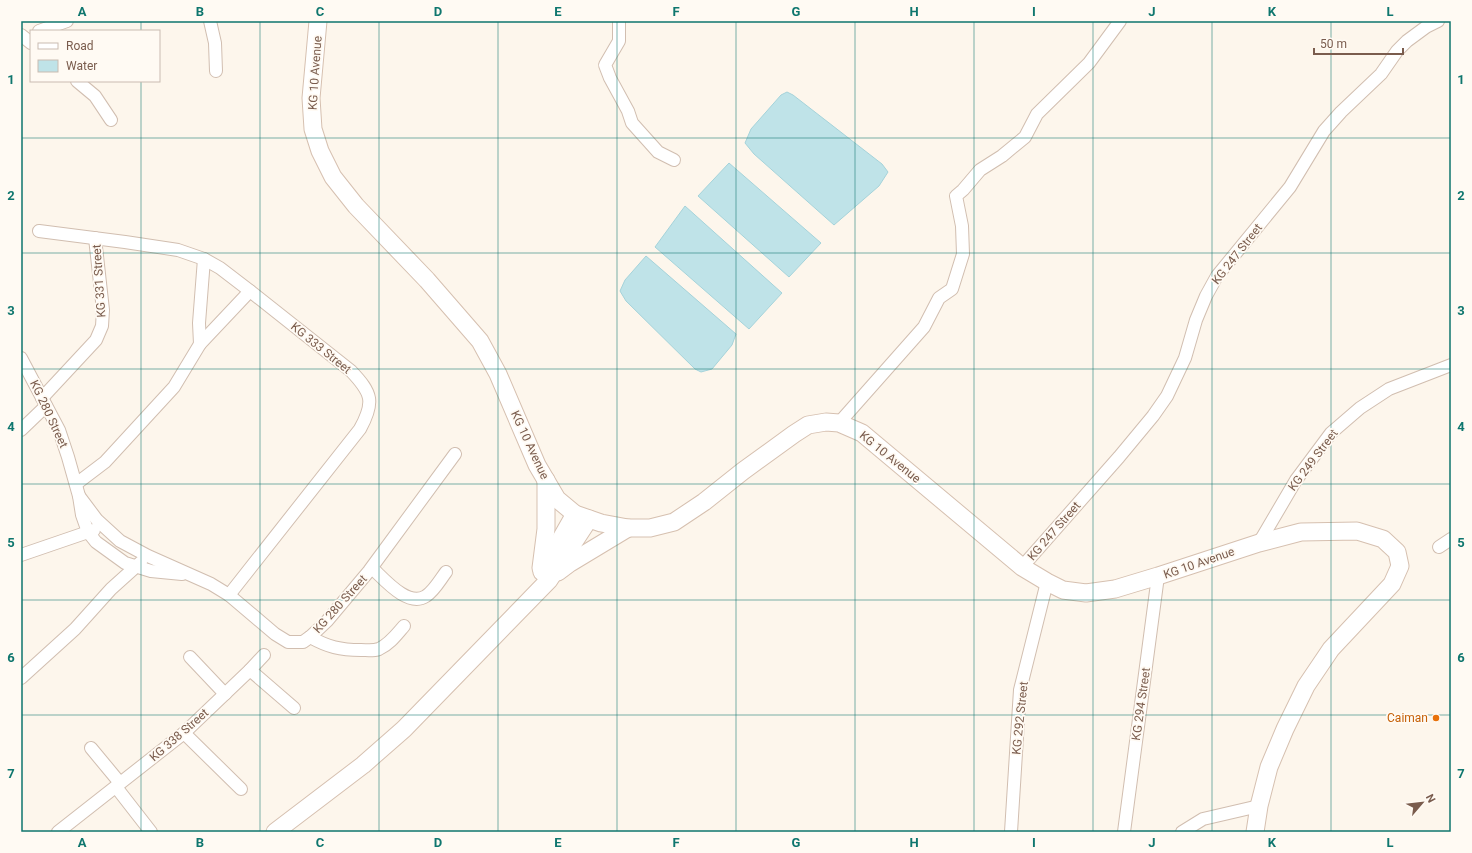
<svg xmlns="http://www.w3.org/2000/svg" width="1472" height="853" viewBox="0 0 1472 853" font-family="Roboto,sans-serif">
	<rect width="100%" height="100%" fill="#fdf6ec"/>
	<!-- water -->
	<g fill="#bfe3e8" stroke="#a5d3da">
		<polygon points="787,92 793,95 882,164 888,172 879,186 834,225 754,154 745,143 751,129 781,95"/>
		<polygon points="729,163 821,243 789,277 698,196"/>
		<polygon points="685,206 782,293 749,329 655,247"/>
		<polygon points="646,256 736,334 732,345 712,369 701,372 695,369 626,301 620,291 625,280"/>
	</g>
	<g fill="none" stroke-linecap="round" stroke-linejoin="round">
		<defs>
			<g id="street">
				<polyline points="210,21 215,43 216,71"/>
				<polyline points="619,21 619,41 605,65 610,78 628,111 632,123 658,152 674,160"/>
				<polyline points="39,31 67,21"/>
				<polyline points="21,35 31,43"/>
				<polyline points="77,81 95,96 111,120"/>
				<path d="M 39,231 L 125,242 L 178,250 L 204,259 L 220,268 L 250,291 L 351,371 C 372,393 375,402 360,429 L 229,595"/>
				<polyline points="200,344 199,323 204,259"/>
				<polyline points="21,358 59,430 68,457 79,496 82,515 88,532 96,542 125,563 151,571 182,574"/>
				<polyline points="42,398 96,340 102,326 103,310 95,238"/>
				<polyline points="839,423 924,327 939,298 952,289 963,254 962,226 956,196 963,190 980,170 1002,156 1025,137 1037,114 1089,63 1120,21"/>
				<polyline points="21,430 46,406"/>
				<polyline points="76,484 105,462 174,387 200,344 250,291"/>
				<polyline points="79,496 97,520 120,541 148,556 211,584 229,595 275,634 288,642 303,642 310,637 327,621 369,571 455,454"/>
				<polyline points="1259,543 1296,480 1331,433 1360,408 1389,389 1451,365"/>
				<polyline points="1439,547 1451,539"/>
				<polyline points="21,555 94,530"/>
				<polyline points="1022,567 1119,457 1153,416 1167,396 1185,358 1196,320 1206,296 1217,276 1290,187 1324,131 1341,112 1381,74 1397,51 1407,41 1426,27 1438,21"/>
				<path d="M 372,568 C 384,579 408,608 426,596 C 434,591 440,580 446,572"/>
				<path d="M 310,637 C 328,647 340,650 361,650 C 367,650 373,651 379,649 C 390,644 397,634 404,626"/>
				<polyline points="190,657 225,694"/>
				<polyline points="250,670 264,655"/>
				<polyline points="21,678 75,629 111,589 141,562"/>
				<polyline points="184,733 241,789"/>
				<polyline points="91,748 120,783"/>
				<polyline points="116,787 151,832"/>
				<polyline points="58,832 184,733 250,670 294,708"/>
				<polyline points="1011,832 1020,690 1047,582"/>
				<polyline points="1124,832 1158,576"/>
				<polyline points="1182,832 1203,819 1259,806"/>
			</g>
			<g id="secondary">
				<polyline points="318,21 311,98 313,129 320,151 333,177 356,206 427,280 480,341 498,374 537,465 557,499 575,514 601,523 628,528 650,528 674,522 704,502 743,471 794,434 808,425 826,422 839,423 862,433 1022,567 1047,582 1063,590 1086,593 1115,589 1158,576 1259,543 1301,532 1357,531 1383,539 1397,552 1400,566 1392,584 1331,649 1306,686 1285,729 1269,767 1259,806 1255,832"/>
				<polyline points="541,568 546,529 546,480"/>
				<polyline points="542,572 575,514"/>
				<polyline points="558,572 570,563 628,528"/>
				<polyline points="275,832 363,765 404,729 549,580 589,519"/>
			</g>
		</defs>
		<!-- street casing -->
		<use href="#street" stroke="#d1beb0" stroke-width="14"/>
		<!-- secondary casing -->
		<use href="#secondary" stroke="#d6c0b0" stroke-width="19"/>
		<!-- street -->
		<use href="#street" stroke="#fff" stroke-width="12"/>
		<!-- secondary -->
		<use href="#secondary" stroke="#fff" stroke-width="17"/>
	</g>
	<!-- grid -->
	<path fill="none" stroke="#0f766e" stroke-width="1" stroke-opacity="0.55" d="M 141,21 L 141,31M 260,21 L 260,832M 379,21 L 379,832M 498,21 L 498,832M 617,21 L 617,832M 736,21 L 736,832M 855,21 L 855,832M 974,21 L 974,832M 1093,21 L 1093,832M 1212,21 L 1212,832M 1331,21 L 1331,832M 141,81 L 141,832M 21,138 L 1451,138M 21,253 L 1451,253M 21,369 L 1451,369M 21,484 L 1451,484M 21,600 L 1451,600M 21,715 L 1451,715"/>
	<!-- markers -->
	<circle fill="#e8710a" stroke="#fffaf3" stroke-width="1.5" cx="1436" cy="718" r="4"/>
	<g text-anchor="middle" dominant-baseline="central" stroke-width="3.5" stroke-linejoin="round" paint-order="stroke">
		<!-- street labels -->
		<g font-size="12" fill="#7a5c4d" stroke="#fffaf3">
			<text transform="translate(315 73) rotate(-86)">KG 10 Avenue</text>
			<text transform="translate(1237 254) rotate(-52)">KG 247 Street</text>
			<text transform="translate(99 281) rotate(-94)">KG 331 Street</text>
			<text transform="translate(321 348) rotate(39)">KG 333 Street</text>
			<text transform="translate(49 414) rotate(65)">KG 280 Street</text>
			<text transform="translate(530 445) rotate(65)">KG 10 Avenue</text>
			<text transform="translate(890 457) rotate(39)">KG 10 Avenue</text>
			<text transform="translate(1313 460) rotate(-53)">KG 249 Street</text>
			<text transform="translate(1054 531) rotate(-49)">KG 247 Street</text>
			<text transform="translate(1199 563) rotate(-19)">KG 10 Avenue</text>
			<text transform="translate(340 604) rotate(-48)">KG 280 Street</text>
			<text transform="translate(1141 704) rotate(-82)">KG 294 Street</text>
			<text transform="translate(1020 718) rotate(-84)">KG 292 Street</text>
			<text transform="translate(179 735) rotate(-41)">KG 338 Street</text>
		</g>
		<!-- food labels -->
		<g font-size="12" fill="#c56008" stroke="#fffaf3" text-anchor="end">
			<text x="1428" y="718">Caiman</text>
		</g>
	</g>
	<!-- border -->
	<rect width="1472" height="853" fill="none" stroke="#fffaf3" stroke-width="44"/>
	<!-- legend -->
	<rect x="30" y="30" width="130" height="52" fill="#fffaf3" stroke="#cabbb1"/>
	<rect x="38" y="43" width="20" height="6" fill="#ffffff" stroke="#cabbb1"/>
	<text x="66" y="50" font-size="12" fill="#7a5c4d">Road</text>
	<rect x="38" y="60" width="20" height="12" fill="#bfe3e8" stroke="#cabbb1"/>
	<text x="66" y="70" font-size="12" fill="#7a5c4d">Water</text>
	<!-- north arrow -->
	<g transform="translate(1422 803) rotate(62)" stroke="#fffaf3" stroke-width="3" paint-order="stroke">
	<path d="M0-3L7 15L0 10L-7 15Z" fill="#7a5c4d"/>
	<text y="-6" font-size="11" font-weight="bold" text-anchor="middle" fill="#7a5c4d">N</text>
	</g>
	<!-- scale -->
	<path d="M1314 48v6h89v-6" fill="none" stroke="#7a5c4d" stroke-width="2"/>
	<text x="1320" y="48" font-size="12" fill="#7a5c4d" stroke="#fffaf3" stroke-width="3" paint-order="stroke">50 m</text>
	<rect x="22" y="22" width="1428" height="809" fill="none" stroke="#0f766e" stroke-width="1.5"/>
	<g font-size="13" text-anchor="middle" font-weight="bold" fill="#0f766e">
		<text x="82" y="16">A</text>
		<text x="200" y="16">B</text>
		<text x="320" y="16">C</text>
		<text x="438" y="16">D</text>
		<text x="558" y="16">E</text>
		<text x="676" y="16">F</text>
		<text x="796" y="16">G</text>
		<text x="914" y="16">H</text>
		<text x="1034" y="16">I</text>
		<text x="1152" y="16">J</text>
		<text x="1272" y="16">K</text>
		<text x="1390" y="16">L</text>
		<text x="11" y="84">1</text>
		<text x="1461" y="84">1</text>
		<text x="11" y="200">2</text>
		<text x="1461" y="200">2</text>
		<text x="11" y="315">3</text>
		<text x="1461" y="315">3</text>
		<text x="11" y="431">4</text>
		<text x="1461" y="431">4</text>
		<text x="11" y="547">5</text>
		<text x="1461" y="547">5</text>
		<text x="11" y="662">6</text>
		<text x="1461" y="662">6</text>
		<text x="11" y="778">7</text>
		<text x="1461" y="778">7</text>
		<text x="82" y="847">A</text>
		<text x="200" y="847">B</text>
		<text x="320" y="847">C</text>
		<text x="438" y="847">D</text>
		<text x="558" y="847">E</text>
		<text x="676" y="847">F</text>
		<text x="796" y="847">G</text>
		<text x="914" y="847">H</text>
		<text x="1034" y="847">I</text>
		<text x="1152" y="847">J</text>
		<text x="1272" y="847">K</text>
		<text x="1390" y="847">L</text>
	</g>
</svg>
